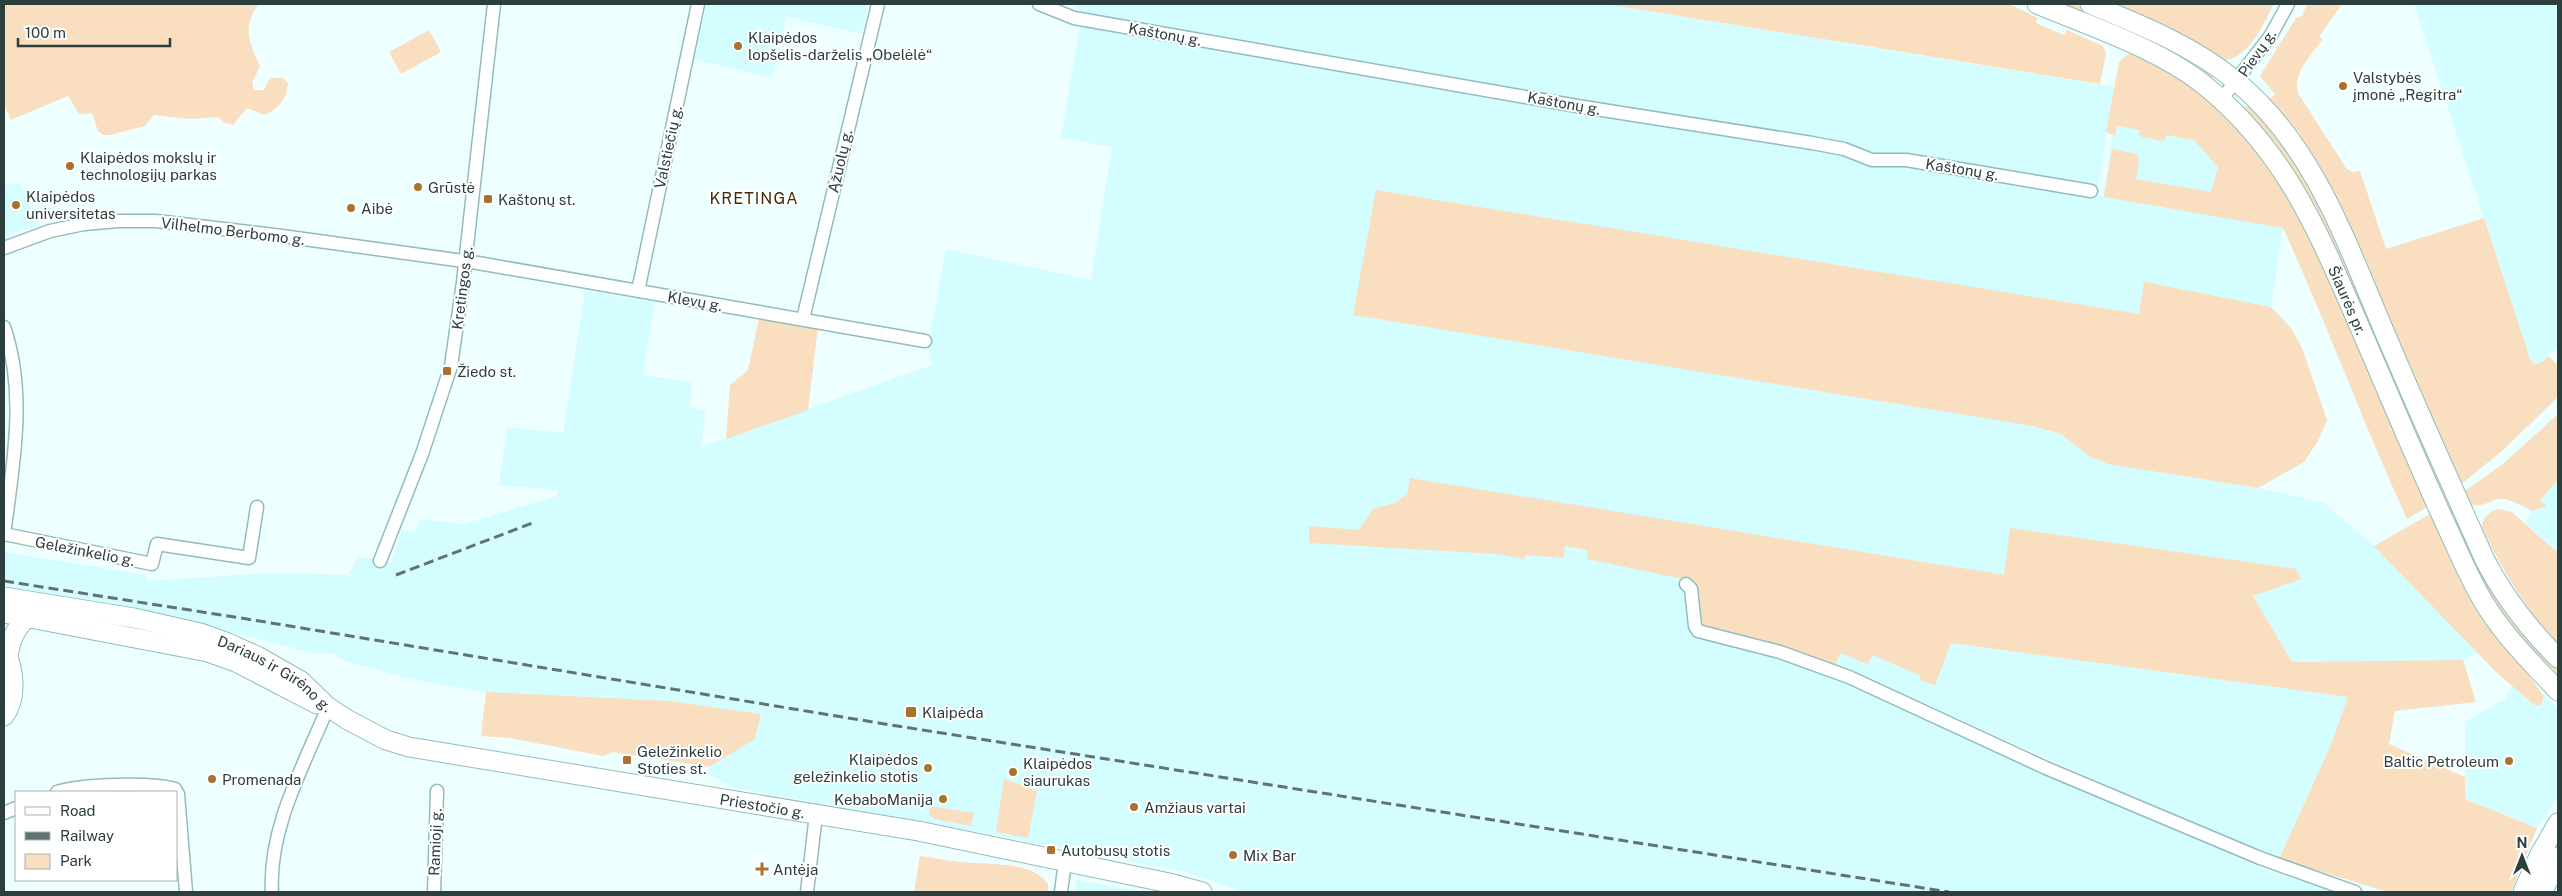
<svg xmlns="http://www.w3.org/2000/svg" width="2562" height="896" viewBox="0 0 2562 896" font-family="'Public Sans',sans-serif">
	<rect width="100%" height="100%" fill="#eff"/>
	<!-- built -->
	<g fill="#d3fdfe">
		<polygon points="707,4 868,4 862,34 787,17 772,78 694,59"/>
		<polygon points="1073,4 1606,4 2114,87 2097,195 2103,197 2115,121 2196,135 2283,228 2271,307 2145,283 2139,314 2033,426 2061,434 2089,456 2108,464 2258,488 2324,503 2388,558 2478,652 2463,660 2292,662 2255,601 1951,643 2348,697 2330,747 2279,859 2235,843 1928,705 1930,719 2120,806 2272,872 2340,892 1244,892 1186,872 926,822 735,788 708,774 709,767 755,739 760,714 669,701 486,692 411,679 345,661 332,653 317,654 301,650 169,616 4,589 4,552 146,575 148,581 270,573 348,575 359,556 391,563 402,530 416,532 420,519 464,524 557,496 557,490 499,485 507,427 563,433 585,291 655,302 643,375 692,383 689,407 706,410 701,447 932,365 928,347 946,249 1091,280 1112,147 1061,138 1082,14"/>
		<polygon points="2414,4 2558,4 2558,347 2539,364 2534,364 2530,359"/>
		<polygon points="20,184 38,225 4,237 4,185"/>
		<polygon points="2558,480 2558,553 2526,523 2532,511 2546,507 2540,500"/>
		<polygon points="2512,686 2534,705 2541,705 2544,696 2558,708 2558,796 2537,828 2465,799 2465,722 2505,699"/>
		<polygon points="1079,880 1141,892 1075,892 1076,882"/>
	</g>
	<!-- green -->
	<g fill="#f9debf">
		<path d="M 4,4 L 259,4 C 241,28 250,42 260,67 L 252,82 L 254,90 L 264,90 L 270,78 L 283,78 L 288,83 C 287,99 279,108 265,115 L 247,108 L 233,125 L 223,122 L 219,117 L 189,119 L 154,115 L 145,126 L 110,135 L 103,135 L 98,131 L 92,113 L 79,114 L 68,96 L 11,120 L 4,104 Z"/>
		<polygon points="1606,4 2009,4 2038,18 2036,23 2064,35 2067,30 2103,46 2106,53 2100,84"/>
		<path d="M 2054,4 L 2073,4 L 2131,28 L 2154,38 L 2215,75 L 2215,77 L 2212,78 C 2165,41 2109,22 2054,4 Z"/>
		<path d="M 2111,4 L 2274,4 C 2262,25 2248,63 2219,60 Z"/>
		<path d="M 2307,4 L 2342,4 L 2319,37 L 2323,39 C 2312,54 2292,74 2298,93 L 2346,168 L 2352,172 L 2360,171 L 2386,249 L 2484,218 L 2530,359 L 2534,364 L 2539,364 L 2549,356 L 2558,366 L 2558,397 L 2502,451 L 2460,485 L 2328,182 L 2298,132 L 2270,99 L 2275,94 L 2260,76 L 2296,18 L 2302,16 Z"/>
		<polygon points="429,30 441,52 401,74 389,52"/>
		<path d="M 2133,53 L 2176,76 L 2214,104 L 2257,146 L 2309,231 L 2429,506 L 2407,519 C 2363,423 2327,324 2283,228 L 2104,197 L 2112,149 L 2137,154 L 2139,160 L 2136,179 L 2211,192 L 2218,167 L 2194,140 L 2166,135 L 2164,141 L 2142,137 L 2139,135 L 2140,130 L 2117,126 L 2115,136 L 2106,132 L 2119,62 L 2128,54 Z"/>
		<path d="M 2245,106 C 2253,106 2259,116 2265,122 C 2343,211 2372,338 2425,442 C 2464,517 2509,589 2551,663 L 2558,669 L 2558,680 L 2526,648 L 2478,579 L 2346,279 L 2243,110 Z"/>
		<polygon points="1376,190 2139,314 2144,282 2271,307 2291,328 2302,348 2327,420 2318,441 2304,462 2258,488 2108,464 2089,456 2061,434 2033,426 1353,315"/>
		<polygon points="759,318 818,327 808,410 726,439 730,385 748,370"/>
		<path d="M 2558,414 L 2558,480 L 2540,500 L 2547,506 L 2532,511 C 2524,507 2514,501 2505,499 C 2492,497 2482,510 2469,504 L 2462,493 L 2504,463 Z"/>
		<polygon points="1410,478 2004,575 2010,528 2296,569 2301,579 2253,596 2292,662 2463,660 2476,702 2395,711 2389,744 2465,777 2465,799 2537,828 2511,892 2388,892 2279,859 2330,747 2348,697 1951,643 1935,685 1919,680 1921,676 1873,655 1868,664 1840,653 1834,668 1704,627 1699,623 1688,580 1587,559 1587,550 1565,546 1564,558 1525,555 1525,559 1497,554 1309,543 1309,526 1359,530 1373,509 1395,503 1407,494"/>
		<path d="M 2498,509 L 2512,512 L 2558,553 L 2558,644 C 2525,610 2503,570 2482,528 C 2482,517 2489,512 2498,509 Z"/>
		<polygon points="2432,513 2470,597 2544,696 2541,705 2534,705 2496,672 2374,546"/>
		<polygon points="486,692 669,701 761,714 755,739 709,767 613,752 603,756 510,738 481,736"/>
		<polygon points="1004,779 1037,791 1028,838 996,832"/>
		<polygon points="930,806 974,813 971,826 934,819 929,814"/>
		<path d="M 920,856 C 933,858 946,860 959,862 C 984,865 1032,860 1048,884 L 1048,892 L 914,892 Z"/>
	</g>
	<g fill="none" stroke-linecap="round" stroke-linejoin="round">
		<defs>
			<g id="minor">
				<polyline points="1039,4 1074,18 1577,106 1812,143 1844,149 1872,160 1906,160 2091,191"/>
				<polyline points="2221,100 2271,35 2288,4"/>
				<polyline points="4,248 50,231 84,224 118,221 156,221 282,236 478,263 925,341"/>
				<polyline points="638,291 698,4"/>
				<polyline points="803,319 878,4"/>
				<path d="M 4,327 C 27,393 13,466 4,534"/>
				<polyline points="4,534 152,564 157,544 249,558 257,507"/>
				<polyline points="380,561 422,454 451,366 463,282 494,4"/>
				<polyline points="1686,584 1691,589 1695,626 1698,631 1780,652 1849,677 2046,768 2260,858 2355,892"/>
				<path d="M 57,792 C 79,784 153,782 175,789 L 178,794 L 186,892"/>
				<polyline points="4,813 16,808"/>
				<path d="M 272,892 C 268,829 304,765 328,707"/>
				<polyline points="434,892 437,791"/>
				<polyline points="807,892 816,814"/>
				<polyline points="1061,892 1065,861"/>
			</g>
			<g id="primary">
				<path id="s1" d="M 2037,4 C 2090,26 2159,49 2203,84 C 2285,150 2317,229 2358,323 C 2387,390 2415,458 2446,525 C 2459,553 2471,583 2488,609 C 2508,640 2534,665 2558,691"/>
				<path d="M 2090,4 C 2141,25 2194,46 2237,82 C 2318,149 2350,254 2391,347 C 2421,418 2453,488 2484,558 C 2503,596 2528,628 2558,658"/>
				<path id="s2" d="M 4,597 L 134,618 L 200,633 L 228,643 L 257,656 L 301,681 L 328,707 L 348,720 L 386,740 L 409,747 L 918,831 L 1169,883 L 1202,892"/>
				<polyline points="4,613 208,652 236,662 317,704"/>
				<path d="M 4,648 C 14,668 18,697 4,716"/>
				<path d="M 8,656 C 11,637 17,624 34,613"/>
				<polyline points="2523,892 2540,854 2558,823"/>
				<polyline points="2543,892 2558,857"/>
			</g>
		</defs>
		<!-- minor casing -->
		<use href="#minor" stroke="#92bcbc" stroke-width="15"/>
		<!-- primary casing -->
		<use href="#primary" stroke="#92bcbc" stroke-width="21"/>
		<!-- minor -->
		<use href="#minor" stroke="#fff" stroke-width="12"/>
		<!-- primary -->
		<use href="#primary" stroke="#fff" stroke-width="19"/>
		<!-- rail -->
		<g stroke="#617273" stroke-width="3" stroke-dasharray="10 5" stroke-linecap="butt">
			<polyline points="396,575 535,522"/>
			<polyline points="4,581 247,619 891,725 1949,892"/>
		</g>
	</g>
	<!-- markers -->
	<g fill="#a8732d" stroke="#fff" stroke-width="2">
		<circle cx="738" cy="46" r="5"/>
		<circle cx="2343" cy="86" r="5"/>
		<circle cx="70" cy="166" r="5"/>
		<circle cx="418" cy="187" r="5"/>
		<rect x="483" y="194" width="10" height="10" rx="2.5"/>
		<circle cx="16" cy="205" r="5"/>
		<circle cx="351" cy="208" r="5"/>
		<rect x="442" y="366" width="10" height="10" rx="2.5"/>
		<rect x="905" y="706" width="12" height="12" rx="2.5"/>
		<rect x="622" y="755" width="10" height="10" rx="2.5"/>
		<circle cx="2509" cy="761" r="5"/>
		<circle cx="928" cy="768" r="5"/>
		<circle cx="1013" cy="772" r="5"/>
		<circle cx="212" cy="779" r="5"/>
		<circle cx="943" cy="799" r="5"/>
		<circle cx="1134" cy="807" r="5"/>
		<rect x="1046" y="845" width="10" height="10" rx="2.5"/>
		<circle cx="1233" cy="855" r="5"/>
		<path d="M759.5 861.5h5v5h5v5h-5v5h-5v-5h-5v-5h5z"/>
	</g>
	<g text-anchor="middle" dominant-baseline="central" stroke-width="4" stroke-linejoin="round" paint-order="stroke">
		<!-- street labels -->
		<g font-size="15" fill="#2d3e3f" stroke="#fff">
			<text transform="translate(1165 34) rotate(10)">Kaštonų g.</text>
			<text transform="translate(2257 53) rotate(-55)">Pievų g.</text>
			<text transform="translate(1564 103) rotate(10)">Kaštonų g.</text>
			<text transform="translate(668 147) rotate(-78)">Valstiečių g.</text>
			<text transform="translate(840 161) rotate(-77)">Ąžuolų g.</text>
			<text transform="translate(1962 169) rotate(9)">Kaštonų g.</text>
			<text transform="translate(233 231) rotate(7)">Vilhelmo Berbomo g.</text>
			<text transform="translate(462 288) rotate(-83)">Kretingos g.</text>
			<text stroke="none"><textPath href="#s1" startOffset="448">Šiaurės pr.</textPath></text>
			<text transform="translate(695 301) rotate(10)">Klevų g.</text>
			<text transform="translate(85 551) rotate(11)">Geležinkelio g.</text>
			<text stroke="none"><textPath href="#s2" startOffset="285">Dariaus ir Girėno g.</textPath></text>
			<text stroke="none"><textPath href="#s2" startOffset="798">Priestočio g.</textPath></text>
			<text transform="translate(435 842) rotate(-88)">Ramioji g.</text>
		</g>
		<!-- poi labels -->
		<g font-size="15" fill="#2d3e3f" stroke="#fff" text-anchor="start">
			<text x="748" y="37">Klaipėdos<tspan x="748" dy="17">lopšelis-darželis „Obelėlė“</tspan></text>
			<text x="2353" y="77">Valstybės<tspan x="2353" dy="17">įmonė „Regitra“</tspan></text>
			<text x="80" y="157">Klaipėdos mokslų ir<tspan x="80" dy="17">technologijų parkas</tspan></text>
			<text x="428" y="187">Grūstė</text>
			<text x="26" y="196">Klaipėdos<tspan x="26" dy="17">universitetas</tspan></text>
			<text x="498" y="199">Kaštonų st.</text>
			<text x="361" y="208">Aibė</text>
			<text x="457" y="371">Žiedo st.</text>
			<text x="922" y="712">Klaipėda</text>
			<text x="637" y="751">Geležinkelio<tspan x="637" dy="17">Stoties st.</tspan></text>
			<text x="918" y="759" text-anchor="end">Klaipėdos<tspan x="918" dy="17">geležinkelio stotis</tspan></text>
			<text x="2499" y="761" text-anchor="end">Baltic Petroleum</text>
			<text x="1023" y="763">Klaipėdos<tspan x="1023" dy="17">siaurukas</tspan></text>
			<text x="222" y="779">Promenada</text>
			<text x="933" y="799" text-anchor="end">KebaboManija</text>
			<text x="1144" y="807">Amžiaus vartai</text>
			<text x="1061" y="850">Autobusų stotis</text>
			<text x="1243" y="855">Mix Bar</text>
			<text x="773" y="869">Antėja</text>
		</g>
		<!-- neighbourhood labels -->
		<g font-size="16" letter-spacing="1" fill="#432a08" stroke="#fff">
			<text x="754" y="198">KRETINGA</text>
		</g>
	</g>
	<!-- border -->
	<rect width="2562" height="896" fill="none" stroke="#2d3e3f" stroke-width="10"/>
	<!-- legend -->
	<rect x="15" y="791" width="162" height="90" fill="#ffffff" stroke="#abb2b2"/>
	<rect x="25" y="807" width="25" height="8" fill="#ffffff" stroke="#abb2b2"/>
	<text x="60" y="816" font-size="15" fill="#2d3e3f">Road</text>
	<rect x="25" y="832" width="25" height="8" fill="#617273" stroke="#abb2b2"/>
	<text x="60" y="841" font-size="15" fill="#2d3e3f">Railway</text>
	<rect x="25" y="854" width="25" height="15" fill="#f9debf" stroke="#abb2b2"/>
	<text x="60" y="866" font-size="15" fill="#2d3e3f">Park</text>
	<!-- north arrow -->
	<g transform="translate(2522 856)" stroke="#ffffff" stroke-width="4" paint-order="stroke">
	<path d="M0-4L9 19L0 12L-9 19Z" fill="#2d3e3f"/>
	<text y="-8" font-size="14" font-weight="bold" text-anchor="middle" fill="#2d3e3f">N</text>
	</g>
	<!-- scale -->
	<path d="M18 38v8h152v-8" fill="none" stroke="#2d3e3f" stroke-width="2.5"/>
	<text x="25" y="38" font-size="15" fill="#2d3e3f" stroke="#ffffff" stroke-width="4" paint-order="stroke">100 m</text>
</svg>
